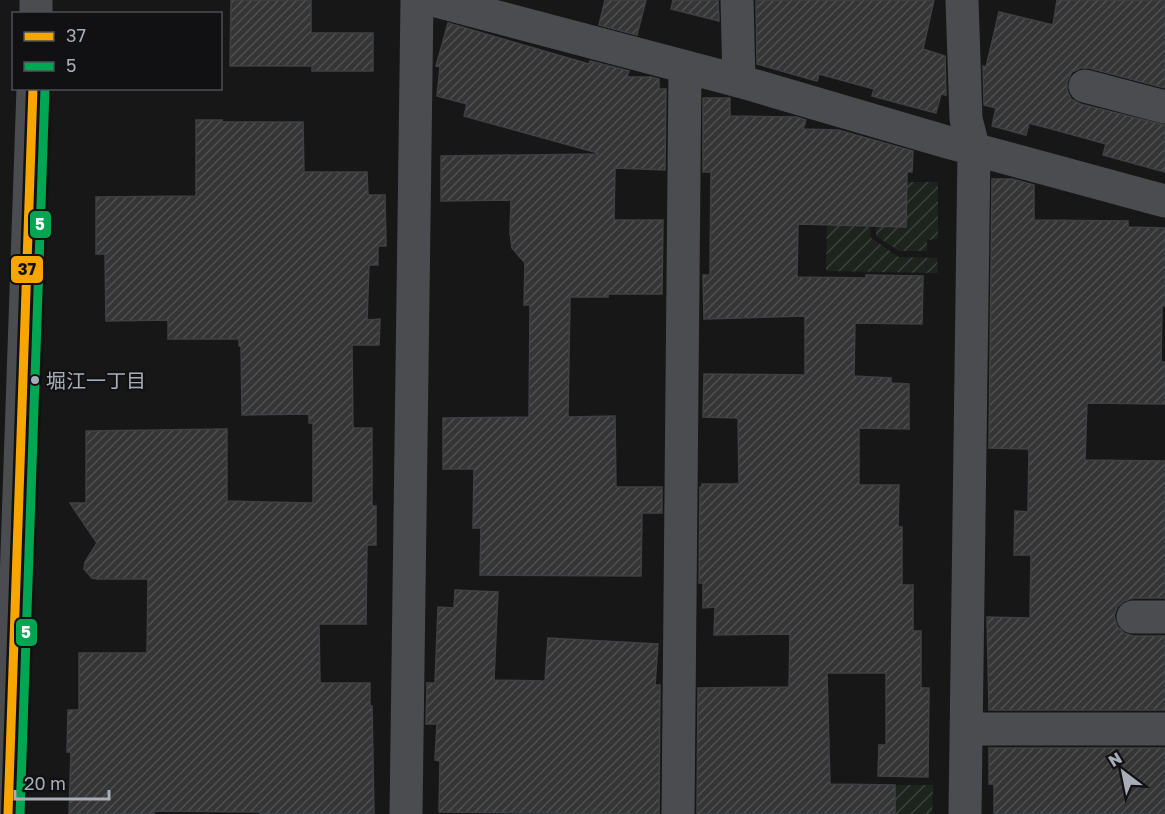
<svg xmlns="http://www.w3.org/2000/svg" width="1165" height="814" viewBox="0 0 1165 814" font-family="'Golos Text','Noto Sans JP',sans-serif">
	<defs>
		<pattern id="garden-furrows" width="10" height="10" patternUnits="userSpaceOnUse" patternTransform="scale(1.5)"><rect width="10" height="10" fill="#1d241e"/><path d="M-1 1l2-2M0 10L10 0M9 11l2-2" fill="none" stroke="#3b413d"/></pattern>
		<pattern id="building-hatch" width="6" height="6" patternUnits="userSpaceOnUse" patternTransform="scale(1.5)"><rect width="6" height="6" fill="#353536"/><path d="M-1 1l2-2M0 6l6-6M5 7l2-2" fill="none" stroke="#4f5051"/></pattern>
	</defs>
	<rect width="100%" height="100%" fill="#171717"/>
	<!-- garden -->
	<g fill="url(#garden-furrows)">
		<polygon points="828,181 842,181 842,225 870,227 871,238 899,257 937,258 938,273 826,271"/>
		<polygon points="907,182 938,182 938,239 927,240 927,251 899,251 876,236 876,227 906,227"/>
		<polygon points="895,785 933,785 932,814 895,814"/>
	</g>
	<!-- building -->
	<g fill="url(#building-hatch)" stroke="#3f4043" stroke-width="1.5">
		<polygon points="231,0 311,0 311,33 373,33 373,71 312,71 312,66 230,66"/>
		<polygon points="605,0 646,0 637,35 599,25"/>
		<polygon points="673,0 718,0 719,21 671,9"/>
		<polygon points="756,0 934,0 923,49 945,56 946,95 941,94 936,113 872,96 874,89 819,74 817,81 757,64"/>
		<polygon points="1057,0 1165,0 1165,88 1089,68 1081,68 1072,72 1067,82 1067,90 1071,99 1080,104 1165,125 1165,172 1103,155 1106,144 1081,137 1029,123 1026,135 992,126 996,108 984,105 983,66 986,67 999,12 1053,25"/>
		<polygon points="448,23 589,64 590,61 629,71 627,77 651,77 659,79 659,89 666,89 665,170 615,168 614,220 663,220 662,294 608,294 608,297 570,297 568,417 615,416 616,487 662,487 662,513 642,513 641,576 480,575 481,528 473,528 474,469 443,469 443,418 529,417 530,305 524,305 525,263 512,248 510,233 511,200 441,201 441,156 598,154 598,153 464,116 467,104 437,96 440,67 436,66"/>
		<polygon points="703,98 730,98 730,116 796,117 806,120 803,129 838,130 913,151 912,172 907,172 906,227 798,224 797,277 866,278 866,275 923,276 922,324 855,323 854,376 891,378 891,383 909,384 909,429 859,428 859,485 899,485 898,527 902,527 902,585 913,585 913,631 921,631 921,688 929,688 928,777 878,776 879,745 886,745 886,673 827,673 830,784 895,785 895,814 697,814 698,688 789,687 790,634 714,635 715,607 703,608 703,583 699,583 700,487 702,487 702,484 739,484 738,418 703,417 704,374 805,375 805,316 704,319 703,275 710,275 711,172 703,172"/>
		<polygon points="196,120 222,120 222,122 303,122 304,172 367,172 368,195 385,195 386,246 378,246 378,265 369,265 367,320 380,319 379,345 352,345 353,428 372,428 372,506 376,506 376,545 367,545 366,624 319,624 320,683 370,683 370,706 372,706 374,814 260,814 260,812 154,811 154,814 69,814 71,752 67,752 68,710 79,710 79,653 147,653 148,579 97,579 92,578 84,569 85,562 97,543 70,503 86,503 86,431 227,429 227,501 313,503 313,423 309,423 309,414 242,415 241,346 239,346 239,339 168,339 168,320 106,321 105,254 96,254 96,197 196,196"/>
		<polygon points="992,179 1012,179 1034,185 1034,220 1128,221 1128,227 1165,228 1165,306 1162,306 1161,362 1165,362 1165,404 1087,403 1085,460 1165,461 1165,598 1133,598 1124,601 1117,607 1114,616 1117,626 1124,633 1133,636 1165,636 1165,710 989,710 987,617 1030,618 1031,555 1014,555 1015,511 1028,512 1029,449 989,448"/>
		<polygon points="455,590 498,592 494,680 545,681 548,638 658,644 655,685 660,685 660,689 659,814 439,812 440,761 435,760 437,724 426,724 427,683 435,683 438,607 454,608"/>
		<polygon points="989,748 1165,748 1165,814 994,814 994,784 989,784"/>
	</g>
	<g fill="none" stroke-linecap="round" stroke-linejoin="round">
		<!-- minor -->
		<g stroke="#4b4c50" stroke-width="33">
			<polyline points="433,0 739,81 947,142 1165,201"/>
			<polyline points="737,0 739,81"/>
			<polyline points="962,0 966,119 974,150 965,814"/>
			<polyline points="36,14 36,0"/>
			<polyline points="1085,86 1165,107"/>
			<polyline points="1133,617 1165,617"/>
			<polyline points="967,729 1165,729"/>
			<polyline points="8,814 33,88"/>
			<polyline points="406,814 417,0"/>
			<polyline points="678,814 685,67"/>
		</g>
		<defs>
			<polyline id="bus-1" points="8,814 33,88"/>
			<polyline id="bus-2" points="20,814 45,88"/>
		</defs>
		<!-- bus-1 casing -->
		<use href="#bus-1" stroke="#111113" stroke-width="14"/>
		<!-- bus-2 casing -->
		<use href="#bus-2" stroke="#111113" stroke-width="14"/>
		<!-- bus-1 -->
		<use href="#bus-1" stroke="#f7a600" stroke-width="9"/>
		<!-- bus-2 -->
		<use href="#bus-2" stroke="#00a651" stroke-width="9"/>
	</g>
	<!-- markers -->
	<circle fill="#a8adb8" stroke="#111113" stroke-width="2" cx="35" cy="380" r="5"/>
	<g text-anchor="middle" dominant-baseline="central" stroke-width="4.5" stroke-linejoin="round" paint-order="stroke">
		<!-- bus labels -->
		<g font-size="20" fill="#a8adb8" stroke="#111113" text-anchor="start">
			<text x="46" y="380">堀江一丁目</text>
		</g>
	</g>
	<g stroke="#111113" stroke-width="2">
		<rect x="29" y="210" width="23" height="29" rx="6" fill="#00a651"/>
		<rect x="10" y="255" width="34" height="29" rx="6" fill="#f7a600"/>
		<rect x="15" y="618" width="23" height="29" rx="6" fill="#00a651"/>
	</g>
	<g font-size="16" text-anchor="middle" font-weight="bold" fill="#fff">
		<text x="40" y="230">5</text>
		<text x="26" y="638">5</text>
	</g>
	<g font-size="16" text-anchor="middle" font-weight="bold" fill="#111">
		<text x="27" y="275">37</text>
	</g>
	<!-- legend -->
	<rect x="12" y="12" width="210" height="78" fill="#111113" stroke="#4d4f55" stroke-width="1.5"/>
	<rect x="24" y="32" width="30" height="9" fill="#f7a600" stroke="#4d4f55" stroke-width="1.5"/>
	<text x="66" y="42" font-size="18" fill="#a8adb8">37</text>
	<rect x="24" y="62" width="30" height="9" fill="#00a651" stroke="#4d4f55" stroke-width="1.5"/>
	<text x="66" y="72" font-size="18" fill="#a8adb8">5</text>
	<!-- north arrow -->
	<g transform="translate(1123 772) rotate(328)" stroke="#111113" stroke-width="4.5" paint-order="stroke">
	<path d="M0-4.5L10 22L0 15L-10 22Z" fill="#a8adb8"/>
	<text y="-9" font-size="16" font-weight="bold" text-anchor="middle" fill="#a8adb8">N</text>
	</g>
	<!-- scale -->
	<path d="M15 790v9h94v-9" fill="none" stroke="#a8adb8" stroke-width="3"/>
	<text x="24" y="790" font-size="18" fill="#a8adb8" stroke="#111113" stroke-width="4.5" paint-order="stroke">20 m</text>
</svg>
